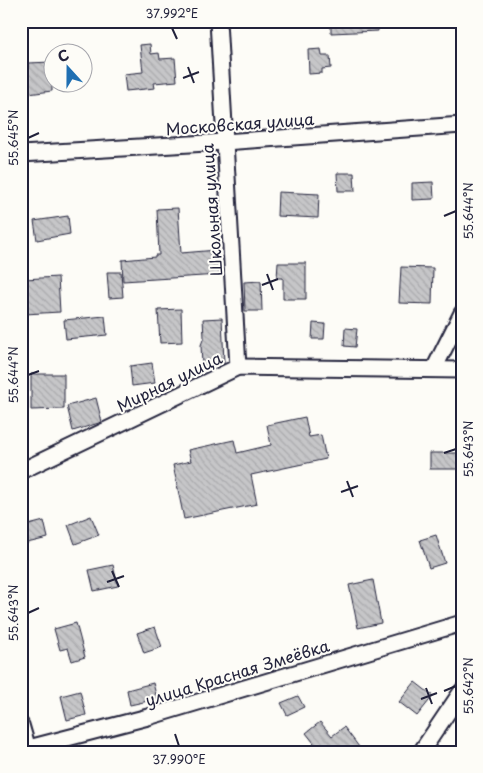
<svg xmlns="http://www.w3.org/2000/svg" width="483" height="773" viewBox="0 0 483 773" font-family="'Playpen Sans',sans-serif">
	<defs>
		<pattern id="building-back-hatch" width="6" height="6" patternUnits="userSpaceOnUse" patternTransform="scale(1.25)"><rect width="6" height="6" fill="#c6c6c8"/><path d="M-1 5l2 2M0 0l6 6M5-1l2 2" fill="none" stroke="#aaaaad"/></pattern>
	</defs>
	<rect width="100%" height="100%" fill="#fdfcf7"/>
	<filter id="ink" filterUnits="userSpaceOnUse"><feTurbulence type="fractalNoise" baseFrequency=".02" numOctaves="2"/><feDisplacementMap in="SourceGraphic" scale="10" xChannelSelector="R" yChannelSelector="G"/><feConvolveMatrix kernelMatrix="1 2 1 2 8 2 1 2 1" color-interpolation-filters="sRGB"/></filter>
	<g filter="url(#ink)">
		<!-- building -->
		<g fill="url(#building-back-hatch)" stroke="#22223b">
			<polygon points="331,21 378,21 378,31 331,33"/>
			<polygon points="150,44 151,54 159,53 160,59 175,58 177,81 154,83 155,88 126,91 124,74 143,72 140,45"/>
			<polygon points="321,49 322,56 330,56 331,68 322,69 322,73 309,74 308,50"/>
			<polygon points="52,62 52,91 28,94 28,63"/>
			<polygon points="337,173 354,173 355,191 338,191"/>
			<polygon points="433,182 434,199 412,200 412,183"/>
			<polygon points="278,192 319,194 318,218 277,216"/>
			<polygon points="178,208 181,253 217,250 219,275 123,281 122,260 155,257 155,255 159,255 157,209"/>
			<polygon points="68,216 70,234 37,240 34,221"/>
			<polygon points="278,263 306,263 306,299 283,299 283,278 277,278"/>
			<polygon points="401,267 433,268 432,304 399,303"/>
			<polygon points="107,272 121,272 123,297 109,298"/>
			<polygon points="58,277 60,312 25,314 24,279"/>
			<polygon points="261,281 262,311 245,311 244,282"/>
			<polygon points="181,309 182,342 160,343 158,310"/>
			<polygon points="105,316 107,335 66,339 64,320"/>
			<polygon points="222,318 224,363 202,365 201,345 204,337 203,319"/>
			<polygon points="313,323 325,324 324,339 312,339"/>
			<polygon points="345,328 357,329 355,347 344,346"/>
			<polygon points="152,363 155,383 132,386 130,366"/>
			<polygon points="31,374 64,374 64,409 31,410"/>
			<polygon points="96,398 102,422 73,431 67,406"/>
			<polygon points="305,417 309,437 321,435 326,459 251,475 257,504 184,519 173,465 191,461 188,450 234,440 237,453 271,445 267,425"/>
			<rect x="430" y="453" width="32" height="16"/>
			<polygon points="91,516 99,535 75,544 68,525"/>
			<polygon points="44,521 48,538 23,544 21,527"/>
			<polygon points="436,535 445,563 429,568 420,540"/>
			<polygon points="113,565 118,586 94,591 89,570"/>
			<polygon points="373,580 381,623 358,628 349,585"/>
			<polygon points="76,623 85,657 72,661 68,648 60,650 54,629"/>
			<polygon points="155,627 162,647 144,653 137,633"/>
			<polygon points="415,682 433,696 417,716 399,702"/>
			<polygon points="153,683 157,699 130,705 127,690"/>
			<polygon points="80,691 86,715 67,720 61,696"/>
			<polygon points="298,696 304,707 287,715 281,703"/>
			<polygon points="320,722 332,736 344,727 359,747 353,752 321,752 306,733"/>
		</g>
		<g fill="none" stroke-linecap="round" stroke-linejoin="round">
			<defs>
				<g id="street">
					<polyline points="218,21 238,367"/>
					<polyline points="21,154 224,142 462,125"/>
					<polyline points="434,369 462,313"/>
					<polyline points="21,471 238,367 462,370"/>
					<polyline points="21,725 28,749"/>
					<polyline points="21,750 148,717 462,623"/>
					<polyline points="421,752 462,691"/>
				</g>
			</defs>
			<!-- street casing -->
			<use href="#street" stroke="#22223b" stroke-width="19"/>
			<!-- street -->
			<use href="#street" stroke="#fdfcf7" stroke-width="15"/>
		</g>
	</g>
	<!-- ticks -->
	<path fill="none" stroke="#22223b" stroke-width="2" d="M 172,28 L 177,39M 188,67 L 194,83M 183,78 L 199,72M 28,138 L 39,133M 444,216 L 456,211M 267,274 L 273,290M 262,285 L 278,279M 28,375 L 39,371M 444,453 L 456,449M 347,481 L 353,497M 341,492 L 358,486M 112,571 L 119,587M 107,582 L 124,576M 28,613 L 39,608M 426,688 L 432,704M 444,691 L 456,686M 421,699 L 437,693M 175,734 L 179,746"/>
	<g text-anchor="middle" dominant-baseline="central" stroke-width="4" stroke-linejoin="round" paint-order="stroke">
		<!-- street labels -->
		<g font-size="16" fill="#22223b" stroke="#fdfcf7">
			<text transform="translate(240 123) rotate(-4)">Московская улица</text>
			<text transform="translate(211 210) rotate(-94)">Школьная улица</text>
			<text transform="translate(169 381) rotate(-26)">Мирная улица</text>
			<text transform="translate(237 672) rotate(-17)">улица Красная Змеёвка</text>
		</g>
	</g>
	<!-- margin -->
	<rect width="483" height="773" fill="none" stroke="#fdfcf7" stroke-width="55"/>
	<!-- north arrow -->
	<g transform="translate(68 68) rotate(339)"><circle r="24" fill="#fdfcf7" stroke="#a5a5ac"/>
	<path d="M0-4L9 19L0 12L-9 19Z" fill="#1f6fb2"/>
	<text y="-8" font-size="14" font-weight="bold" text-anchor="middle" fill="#22223b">С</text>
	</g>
	<rect x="28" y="28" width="428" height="718" fill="none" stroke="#22223b" stroke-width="2"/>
	<g font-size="12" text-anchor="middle" fill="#22223b">
		<text x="172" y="18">37.992°E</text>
		<text transform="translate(14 138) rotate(-90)" y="4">55.645°N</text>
		<text transform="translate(469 211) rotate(-90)" y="4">55.644°N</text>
		<text transform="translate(14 375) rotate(-90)" y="4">55.644°N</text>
		<text transform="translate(469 449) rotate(-90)" y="4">55.643°N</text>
		<text transform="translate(14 613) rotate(-90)" y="4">55.643°N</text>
		<text transform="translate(469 686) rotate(-90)" y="4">55.642°N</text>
		<text x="179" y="764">37.990°E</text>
	</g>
</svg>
